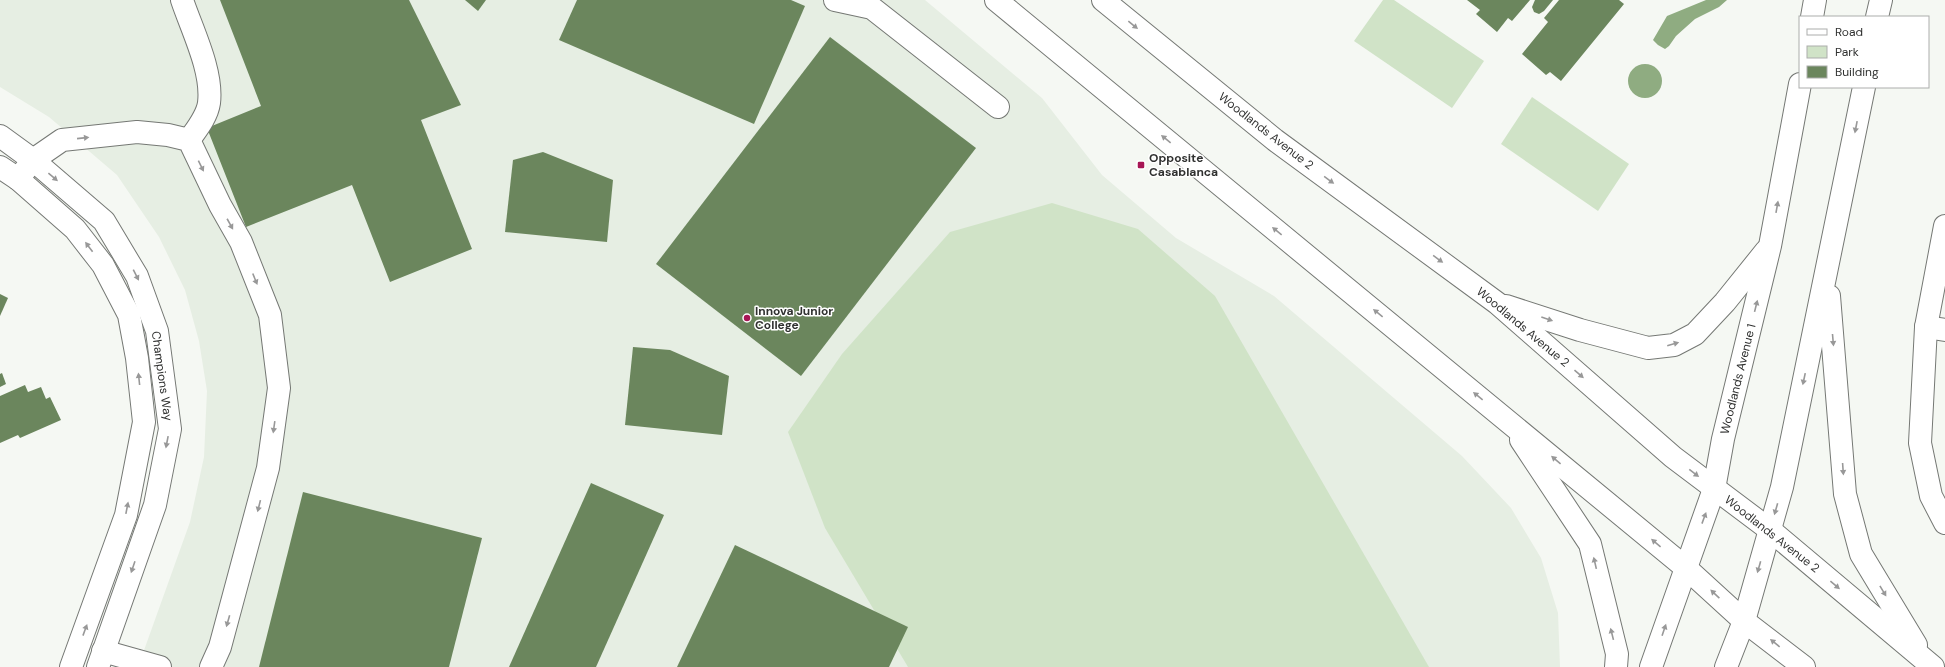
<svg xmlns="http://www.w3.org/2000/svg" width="1945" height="667" viewBox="0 0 1945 667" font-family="'DM Sans',sans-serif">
	<rect width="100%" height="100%" fill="#f5f8f3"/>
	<!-- built -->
	<polygon fill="#e6eee3" points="0,0 925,0 1042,98 1102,175 1176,238 1274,296 1462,456 1511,508 1541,558 1558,613 1560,667 138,667 190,522 204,457 207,391 199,341 185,290 159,237 117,175 49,117 0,87"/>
	<!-- green -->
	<g fill="#d0e3c7">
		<polygon points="1383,0 1394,0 1484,61 1452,108 1354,41"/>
		<polygon points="1532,97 1629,164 1598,211 1501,144"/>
		<polygon points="1052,203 1138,229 1215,296 1429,667 908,667 825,528 788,432 842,354 950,232"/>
	</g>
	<!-- water -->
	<g fill="#8fac81">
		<polygon points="1706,0 1727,0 1719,7 1695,19 1676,36 1669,46 1665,49 1658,45 1653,40 1667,16"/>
		<circle cx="1645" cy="81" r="17"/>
	</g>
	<!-- building -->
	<g fill="#6b865d">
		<polygon points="220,0 409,0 461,105 421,120 472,249 390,282 352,185 246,227 207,128 261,106"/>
		<polygon points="465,0 486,0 478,11"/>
		<polygon points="577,0 791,0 805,6 754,124 559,40"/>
		<polygon points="1467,0 1530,0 1512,21 1508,18 1497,32 1476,14 1480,10"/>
		<polygon points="1535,0 1553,0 1544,11 1539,14 1534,12 1532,7"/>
		<polygon points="1559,0 1619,0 1624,4 1561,81 1550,72 1546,75 1522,54 1548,22 1544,18"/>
		<polygon points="830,37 976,148 801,376 656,264"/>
		<polygon points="543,152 613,180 607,242 505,232 513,160"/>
		<polygon points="0,294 8,298 0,316"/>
		<polygon points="633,347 670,350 729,376 722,435 625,425"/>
		<polygon points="2,373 6,384 0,387 0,374"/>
		<polygon points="25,385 28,392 41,387 46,399 50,397 61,420 20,438 18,435 0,443 0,396"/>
		<polygon points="591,483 664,515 596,667 509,667"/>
		<polygon points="303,492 482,538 449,667 259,667"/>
		<polygon points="735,545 908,627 889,667 677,667"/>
	</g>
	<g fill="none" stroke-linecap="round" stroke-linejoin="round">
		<defs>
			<g id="minor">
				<path d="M 182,0 C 192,30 213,71 209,103 C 207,117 196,130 189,140"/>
				<polyline points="835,0 872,8 998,107"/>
				<polyline points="0,136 33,160 104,221 137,276 157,331 170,429 155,505 98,667"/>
				<polyline points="0,167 18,179 75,229 103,265 129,315 137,358 144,422 126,515 71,667"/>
				<polyline points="18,179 33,160 62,140 137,132 168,135 189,140 220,205 241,242 270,315 279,388 268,468 220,647 211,667"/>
				<polyline points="1945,226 1926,327 1920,443 1931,496 1945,523"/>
				<polyline points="1926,327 1945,330"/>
				<polyline points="103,651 160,667"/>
				<polyline points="1651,667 1686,568"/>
				<polyline points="1726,667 1744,621"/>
			</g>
			<g id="major">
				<polyline points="996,0 1686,568 1744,621 1804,667"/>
				<polyline points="1103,0 1275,140 1497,303 1673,457 1770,530 1933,667"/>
				<polyline points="1812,17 1815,0"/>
				<polyline points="1877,17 1881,0"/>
				<polyline points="1829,296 1845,494 1861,554 1916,645"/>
				<polyline points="1506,306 1580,330 1648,348 1674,345 1695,334 1725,302 1766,251"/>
				<polyline points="1521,440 1590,544 1617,654 1616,667"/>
				<polyline points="1686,568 1714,489 1723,439 1770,246 1800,84"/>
				<polyline points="1744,621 1782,487 1864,87"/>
			</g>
		</defs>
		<!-- minor casing -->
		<use href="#minor" stroke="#757874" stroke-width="24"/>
		<!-- major casing -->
		<use href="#major" stroke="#757874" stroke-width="24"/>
		<!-- minor -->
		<use href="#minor" stroke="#fff" stroke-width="22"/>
		<!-- major -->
		<use href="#major" stroke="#fff" stroke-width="22"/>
	</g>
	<!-- one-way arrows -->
	<defs><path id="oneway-solid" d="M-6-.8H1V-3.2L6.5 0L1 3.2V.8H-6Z"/></defs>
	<g fill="#989898">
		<use href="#oneway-solid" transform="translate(1133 25) rotate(39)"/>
		<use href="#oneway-solid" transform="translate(1856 127) rotate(101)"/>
		<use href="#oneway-solid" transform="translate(83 138) rotate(-6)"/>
		<use href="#oneway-solid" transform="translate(1166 139) rotate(-141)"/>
		<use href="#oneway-solid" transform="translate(201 166) rotate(64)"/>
		<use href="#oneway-solid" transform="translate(53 177) rotate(40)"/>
		<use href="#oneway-solid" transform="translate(1329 180) rotate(36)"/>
		<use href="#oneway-solid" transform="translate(1777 207) rotate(-80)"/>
		<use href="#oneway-solid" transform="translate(230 224) rotate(61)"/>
		<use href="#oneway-solid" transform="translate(1277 231) rotate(-141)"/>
		<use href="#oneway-solid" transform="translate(89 247) rotate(-127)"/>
		<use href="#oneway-solid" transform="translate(1438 259) rotate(36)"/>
		<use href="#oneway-solid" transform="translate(136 275) rotate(63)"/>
		<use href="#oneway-solid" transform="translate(255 279) rotate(68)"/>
		<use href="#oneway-solid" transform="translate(1756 306) rotate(-76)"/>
		<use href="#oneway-solid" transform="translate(1378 313) rotate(-141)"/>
		<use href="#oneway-solid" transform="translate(1547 319) rotate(19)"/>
		<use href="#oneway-solid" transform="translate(1833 340) rotate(85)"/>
		<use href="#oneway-solid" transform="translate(1673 344) rotate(-16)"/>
		<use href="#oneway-solid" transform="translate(1579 374) rotate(41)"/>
		<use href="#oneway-solid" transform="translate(139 379) rotate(-96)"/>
		<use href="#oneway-solid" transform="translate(1804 379) rotate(102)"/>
		<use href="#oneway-solid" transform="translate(1478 396) rotate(-141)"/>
		<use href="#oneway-solid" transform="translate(274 427) rotate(98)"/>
		<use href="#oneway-solid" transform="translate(167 442) rotate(101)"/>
		<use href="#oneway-solid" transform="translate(1556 460) rotate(-140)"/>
		<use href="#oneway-solid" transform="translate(1843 469) rotate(86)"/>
		<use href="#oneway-solid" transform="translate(1694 473) rotate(38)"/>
		<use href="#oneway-solid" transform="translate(259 506) rotate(104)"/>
		<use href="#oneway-solid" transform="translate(127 508) rotate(-79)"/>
		<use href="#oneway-solid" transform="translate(1776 509) rotate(106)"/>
		<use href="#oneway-solid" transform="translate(1704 518) rotate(-70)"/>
		<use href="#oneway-solid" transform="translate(1656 543) rotate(-140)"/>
		<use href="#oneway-solid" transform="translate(1595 563) rotate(-103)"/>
		<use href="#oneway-solid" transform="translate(133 567) rotate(109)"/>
		<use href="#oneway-solid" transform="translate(1759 567) rotate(106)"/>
		<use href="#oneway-solid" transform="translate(1835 585) rotate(40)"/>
		<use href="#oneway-solid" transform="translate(1883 591) rotate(59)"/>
		<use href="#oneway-solid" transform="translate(1715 594) rotate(-137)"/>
		<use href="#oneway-solid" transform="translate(228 621) rotate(106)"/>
		<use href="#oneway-solid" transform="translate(85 630) rotate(-70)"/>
		<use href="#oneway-solid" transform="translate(1664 630) rotate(-71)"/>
		<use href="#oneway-solid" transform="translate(1612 634) rotate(-104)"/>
		<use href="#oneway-solid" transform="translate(1775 643) rotate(-141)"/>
	</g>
	<!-- markers -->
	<g fill="#a71655" stroke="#fff" stroke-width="1.5">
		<rect x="1137" y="161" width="8" height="8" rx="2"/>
		<circle cx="747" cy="318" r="4"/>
	</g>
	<g text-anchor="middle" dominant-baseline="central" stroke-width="3" stroke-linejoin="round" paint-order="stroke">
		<!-- street labels -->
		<g font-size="12" fill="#303130" stroke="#fff">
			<text transform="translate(1266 131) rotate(38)">Woodlands Avenue 2</text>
			<text transform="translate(1523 327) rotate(40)">Woodlands Avenue 2</text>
			<text transform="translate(162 376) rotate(82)">Champions Way</text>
			<text transform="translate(1738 379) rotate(-76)">Woodlands Avenue 1</text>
			<text transform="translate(1772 534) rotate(38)">Woodlands Avenue 2</text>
		</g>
		<!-- poi labels -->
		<g font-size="12" font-weight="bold" fill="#303130" stroke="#fff" text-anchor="start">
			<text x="1149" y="158">Opposite<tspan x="1149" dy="14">Casablanca</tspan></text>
			<text x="755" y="311">Innova Junior<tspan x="755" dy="14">College</tspan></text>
		</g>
	</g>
	<!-- legend -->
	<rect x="1799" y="16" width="130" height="72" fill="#ffffff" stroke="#acadac"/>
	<rect x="1807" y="29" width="20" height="6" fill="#ffffff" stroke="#acadac"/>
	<text x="1835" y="36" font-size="12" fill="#303130">Road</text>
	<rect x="1807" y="46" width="20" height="12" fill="#d0e3c7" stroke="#acadac"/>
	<text x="1835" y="56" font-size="12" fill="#303130">Park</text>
	<rect x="1807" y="66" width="20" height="12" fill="#6b865d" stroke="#acadac"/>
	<text x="1835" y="76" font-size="12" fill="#303130">Building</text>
</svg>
